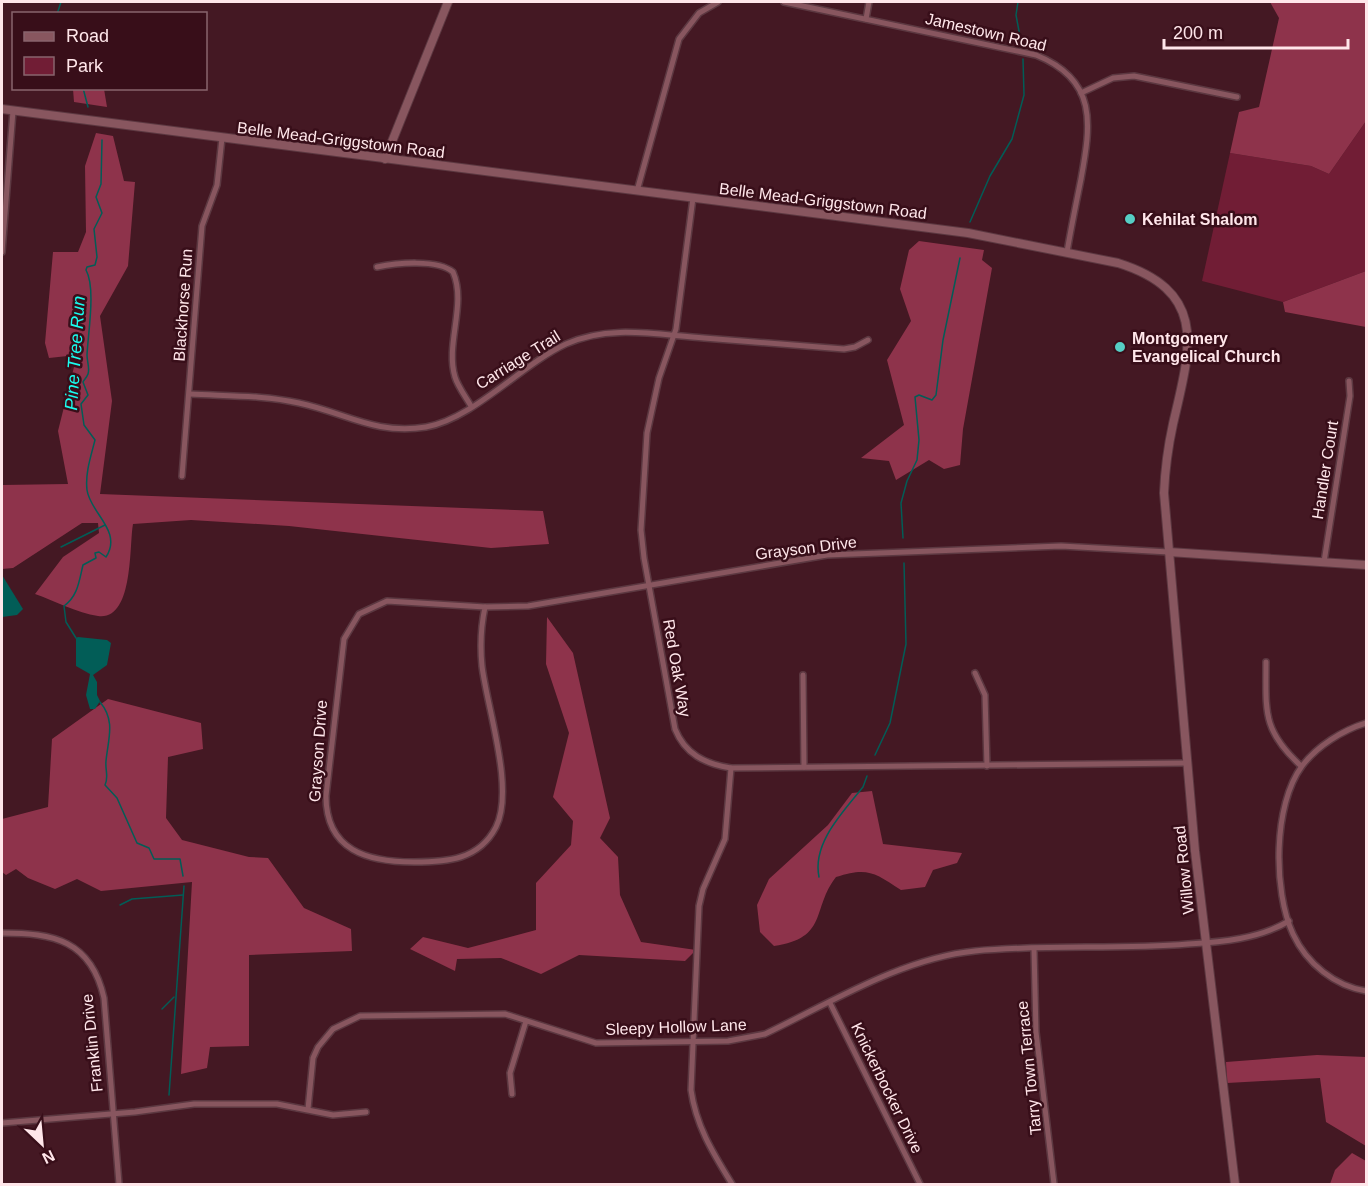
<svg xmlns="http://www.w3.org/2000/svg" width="1368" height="1186" viewBox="0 0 1368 1186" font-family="Arial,sans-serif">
	<rect width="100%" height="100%" fill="#441823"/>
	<!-- green -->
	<polygon fill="#711d35" points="1366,121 1366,271 1283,302 1202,281 1230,153 1311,166 1329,174"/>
	<!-- forest -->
	<g fill="#8e334b">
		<polygon points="1270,2 1366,2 1366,121 1329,174 1311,166 1230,153 1239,112 1259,107 1279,18"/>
		<polygon points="73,89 104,89 107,107 74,102"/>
		<path d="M 96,133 L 113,136 L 124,181 L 135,182 L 128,266 L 100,316 L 112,401 L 100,494 L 543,511 L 549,544 L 491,548 L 289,526 L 191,520 L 133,524 C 129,546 134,621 98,616 C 77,613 55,601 35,594 L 63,557 L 99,533 L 98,523 L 82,523 L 13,568 L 2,569 L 2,485 L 68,484 L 58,431 L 77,355 L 49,358 L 45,343 L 53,252 L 78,252 L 86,232 L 85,166 Z"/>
		<polygon points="919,241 984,250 982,260 992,268 963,429 960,465 944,469 929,460 896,480 889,461 861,458 904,425 887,360 911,321 900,289 909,250"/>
		<polygon points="1366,271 1366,327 1285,312 1283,302"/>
		<polygon points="547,617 573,653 610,818 600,838 618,857 620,895 641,942 696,950 685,961 579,955 541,974 501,958 457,959 455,971 410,949 423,937 468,948 536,930 536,883 571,845 573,821 553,797 569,733 546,664"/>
		<polygon points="108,699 201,723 203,749 168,757 166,818 182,840 249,857 268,858 304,908 351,929 352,951 249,955 249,1046 210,1047 207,1068 181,1074 192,882 101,891 77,879 55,889 28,878 16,869 6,875 2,872 2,819 48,807 52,739"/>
		<path d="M 872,791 L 883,844 L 962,853 L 957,863 L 933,870 L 925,887 L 901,890 C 874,872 867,867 836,877 C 811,909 829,938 774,946 L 760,932 L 757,905 L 769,879 L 828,825 L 852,793 Z"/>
		<polygon points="1317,1055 1366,1057 1366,1146 1326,1122 1320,1078 1227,1083 1226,1062"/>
		<polygon points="1352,1153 1366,1161 1366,1184 1330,1184 1335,1170"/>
	</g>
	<!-- water -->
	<g fill="#025d57">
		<polygon points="2,575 23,609 17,615 2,617"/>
		<polygon points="78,637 107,640 111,643 107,665 93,675 97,682 97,695 100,701 95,709 90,709 86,695 90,674 76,666 76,638"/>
	</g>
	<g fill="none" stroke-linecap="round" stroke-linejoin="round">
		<!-- stream -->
		<g stroke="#025d57" stroke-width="1.5">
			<polyline points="1018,2 1016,15 1021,42"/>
			<polyline points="57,14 61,2"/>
			<polyline points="83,88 88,107"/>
			<polyline points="970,222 990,176 1012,139 1024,95 1023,59"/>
			<polyline points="903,538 901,503 907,481 917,460 919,440 915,397 919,395 932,400 936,395 943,340 960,258"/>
			<polyline points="61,547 105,525"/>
			<path d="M 76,638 L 66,622 L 64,606 C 78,596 79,581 83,565 L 96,558 L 95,553 L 99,552 L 106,557 C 123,531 90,513 87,490 C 85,473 91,456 95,440 L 84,425 L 81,404 L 88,395 L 83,382 C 84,380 87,377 88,374 C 90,369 87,361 87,355 C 88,333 96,288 86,270 L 87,267 L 95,265 L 97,257 L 94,229 L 102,213 L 96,197 L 101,184 L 102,140"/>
			<path d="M 100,702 C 116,721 108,739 106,761 C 105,770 109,777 105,785 L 117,798 L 137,843 L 149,848 L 154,859 L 180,859 L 183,876"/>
			<polyline points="875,755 890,723 906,644 904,563"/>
			<path d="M 819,877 C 812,843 843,812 863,787 L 867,776"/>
			<polyline points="120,905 132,899 183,895"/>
			<polyline points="162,1009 174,997"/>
			<polyline points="169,1095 184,886"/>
		</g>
		<defs>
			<g id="street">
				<path d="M 784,2 L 1036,55 C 1098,80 1091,124 1081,179 C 1076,204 1071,228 1067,252"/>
				<polyline points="866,19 869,2"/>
				<polyline points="1081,93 1113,78 1134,76 1237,97"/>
				<polyline points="637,191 679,39 699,13 718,2"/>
				<path d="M 693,198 L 676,329 L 659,378 L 647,433 L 641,530 L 644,558 L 675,729 C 685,754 705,764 731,768 L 1187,763"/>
				<polyline points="2,252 13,111"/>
				<path d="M 377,267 C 396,263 438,259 453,272 C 467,304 445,344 455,377 C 458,387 466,397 471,406"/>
				<path d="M 190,394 C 225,396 264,395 299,403 C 346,413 375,435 426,427 C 473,419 521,365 566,344 C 610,324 658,335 704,338 C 751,342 798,345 844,349 L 855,347 L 868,340"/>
				<polyline points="182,476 202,226 217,185 222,138"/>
				<polyline points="1324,562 1350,396 1349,381"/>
				<path d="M 387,601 L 485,607 C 481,626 480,646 482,666 C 487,708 515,789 496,827 C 479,860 447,862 414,862 C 368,862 326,851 326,796 L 344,639 L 359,614 Z"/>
				<polyline points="485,607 528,606 827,555 1061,546 1169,552"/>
				<path d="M 1266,662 C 1266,712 1262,730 1301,766"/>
				<polyline points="975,673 985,695 987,766"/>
				<polyline points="803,675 804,767"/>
				<path d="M 1366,723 C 1343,730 1317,746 1302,766 C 1273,805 1273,891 1293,934 C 1307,964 1335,986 1366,991"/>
				<path d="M 731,768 L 725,839 L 703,889 L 699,906 L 691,1090 C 696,1126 713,1153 732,1184"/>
				<path d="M 2,933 C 53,933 91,940 104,998 L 119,1184"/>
				<polyline points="1034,949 1036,1032 1054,1184"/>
				<polyline points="830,1003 920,1184"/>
				<polyline points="512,1094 510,1073 526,1021"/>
				<path d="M 308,1109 L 313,1058 L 318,1047 L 333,1029 L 360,1016 L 505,1014 L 596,1043 L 728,1041 L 765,1034 C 830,1003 902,958 975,951 C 1046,944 1117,950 1188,944 C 1222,942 1259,939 1289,921"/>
				<polyline points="2,1123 135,1112 194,1104 277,1104 333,1115 366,1112"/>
			</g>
			<g id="secondary">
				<path d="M 2,109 L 968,233 L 1118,263 C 1210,292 1190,350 1173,424 C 1168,447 1165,469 1164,493 L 1195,851 L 1235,1184"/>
				<polyline points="385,159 448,2"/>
				<polyline points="1169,552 1366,565"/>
			</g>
		</defs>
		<!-- street casing -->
		<use href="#street" stroke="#5c3841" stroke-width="8"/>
		<!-- secondary casing -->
		<use href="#secondary" stroke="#5c3841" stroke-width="10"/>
		<!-- street -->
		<use href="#street" stroke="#88565f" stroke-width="5"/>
		<!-- secondary -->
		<use href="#secondary" stroke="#88565f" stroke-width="8"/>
	</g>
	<!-- markers -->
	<g fill="#56cec4" stroke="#380e19" stroke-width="2">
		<circle cx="1130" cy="219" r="6"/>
		<circle cx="1120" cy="347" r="6"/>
	</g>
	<g text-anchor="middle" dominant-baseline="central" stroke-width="5" stroke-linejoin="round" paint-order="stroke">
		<!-- street labels -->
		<g font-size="16" fill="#ffe6ea" stroke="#380e19">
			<text transform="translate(986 32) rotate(13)">Jamestown Road</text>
			<text transform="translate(341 140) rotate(7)">Belle Mead-Griggstown Road</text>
			<text transform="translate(823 201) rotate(7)">Belle Mead-Griggstown Road</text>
			<text transform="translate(183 305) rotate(-86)">Blackhorse Run</text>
			<text transform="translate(518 360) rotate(-32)">Carriage Trail</text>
			<text transform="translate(1325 470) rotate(-81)">Handler Court</text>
			<text transform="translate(806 548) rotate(-7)">Grayson Drive</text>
			<text transform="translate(677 668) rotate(80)">Red Oak Way</text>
			<text transform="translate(318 751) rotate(-86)">Grayson Drive</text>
			<text transform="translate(1184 870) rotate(-96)">Willow Road</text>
			<text transform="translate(676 1027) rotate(-2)">Sleepy Hollow Lane</text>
			<text transform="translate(92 1043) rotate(-96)">Franklin Drive</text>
			<text transform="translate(1029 1068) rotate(-96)">Tarry Town Terrace</text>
			<text transform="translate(887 1088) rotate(64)">Knickerbocker Drive</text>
		</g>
		<!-- poi labels -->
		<g font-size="16" font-weight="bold" fill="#ffe6ea" stroke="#380e19" text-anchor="start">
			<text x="1142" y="219">Kehilat Shalom</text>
			<text x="1132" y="338">Montgomery<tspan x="1132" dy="18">Evangelical Church</tspan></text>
		</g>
		<!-- water labels -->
		<g font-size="18" font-style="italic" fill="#19fdef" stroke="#380e19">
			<text transform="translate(75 353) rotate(-86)">Pine Tree Run</text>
		</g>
	</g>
	<!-- border -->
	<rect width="1368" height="1186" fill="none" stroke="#ffe6ea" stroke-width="6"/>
	<!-- legend -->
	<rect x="12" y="12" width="195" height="78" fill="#380e19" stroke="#88646d" stroke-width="1.5"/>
	<rect x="24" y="32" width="30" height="9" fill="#88565f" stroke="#88646d" stroke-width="1.5"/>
	<text x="66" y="42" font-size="18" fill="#ffe6ea">Road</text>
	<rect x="24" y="57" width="30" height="18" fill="#711d35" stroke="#88646d" stroke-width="1.5"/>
	<text x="66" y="72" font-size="18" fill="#ffe6ea">Park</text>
	<!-- north arrow -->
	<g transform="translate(42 1144) rotate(154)" stroke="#380e19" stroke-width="4.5" paint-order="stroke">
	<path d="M0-4.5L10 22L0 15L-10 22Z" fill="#ffe6ea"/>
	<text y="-9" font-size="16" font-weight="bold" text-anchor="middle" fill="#ffe6ea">N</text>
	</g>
	<!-- scale -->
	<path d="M1164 39v9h184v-9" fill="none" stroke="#ffe6ea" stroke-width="3"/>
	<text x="1173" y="39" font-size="18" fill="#ffe6ea" stroke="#380e19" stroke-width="4.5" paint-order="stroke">200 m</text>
</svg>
